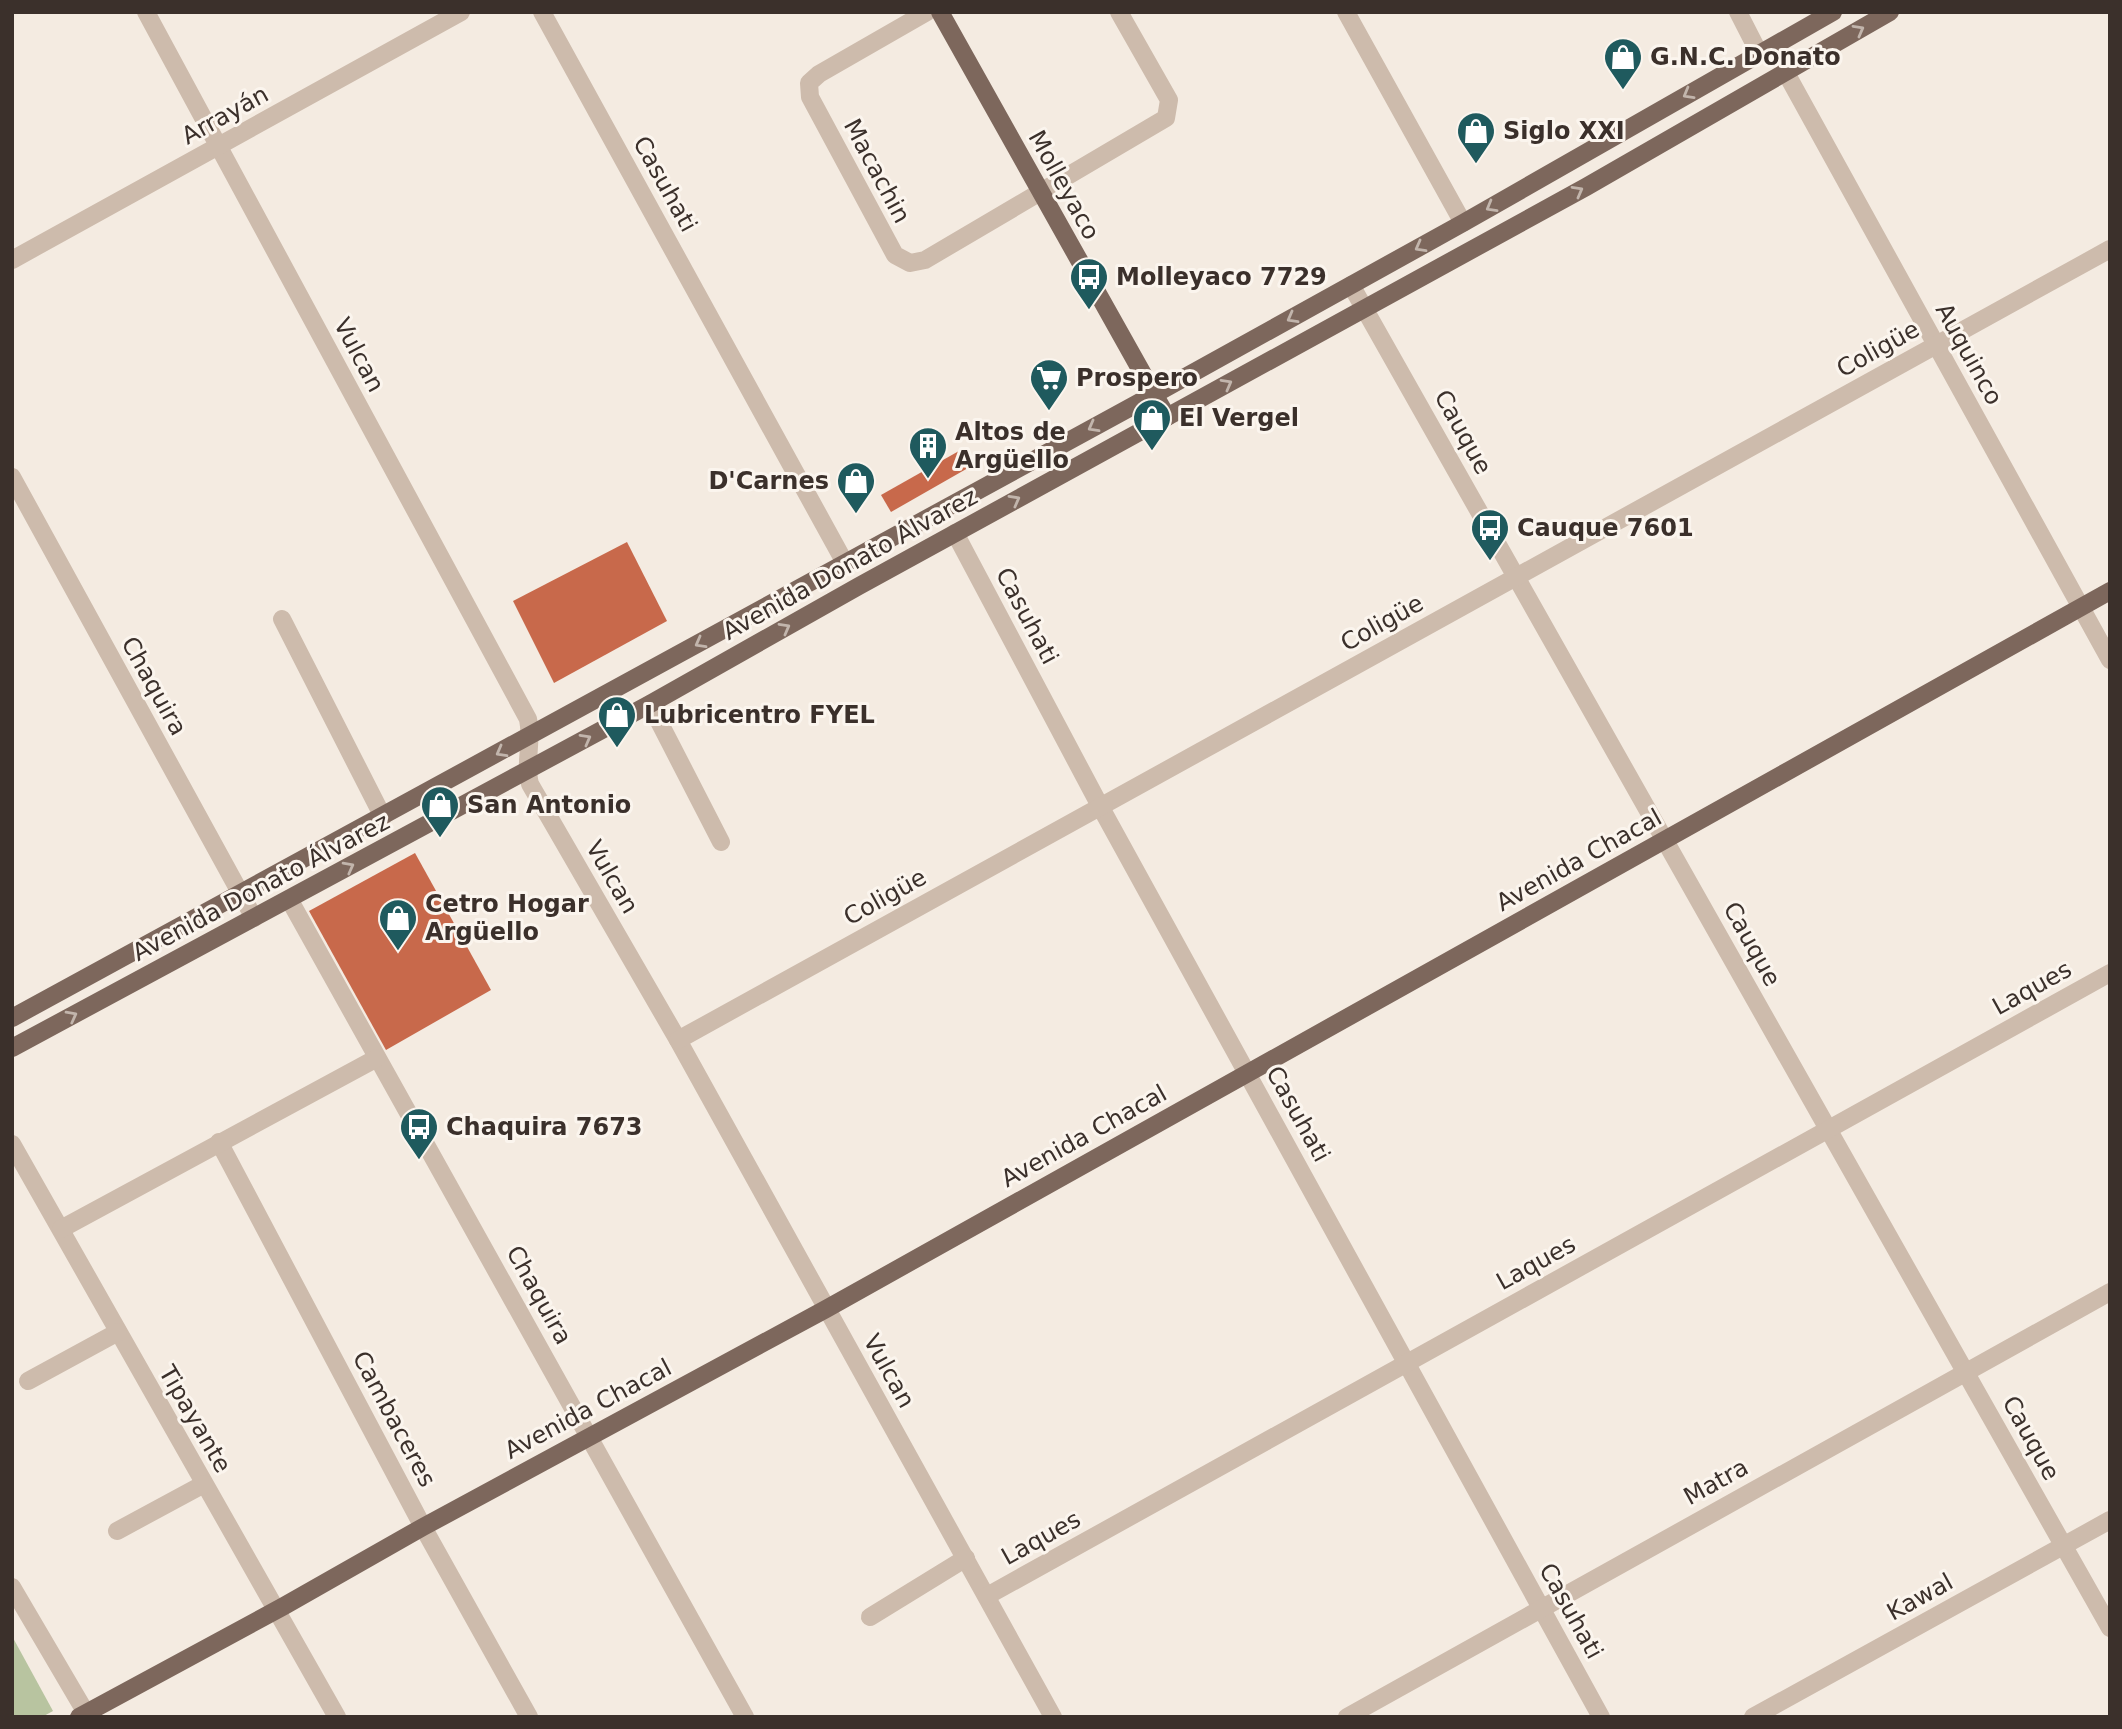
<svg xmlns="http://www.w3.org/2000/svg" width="2122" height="1729" viewBox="0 0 2122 1729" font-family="'DejaVu Sans',sans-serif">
	<rect width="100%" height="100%" fill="#f4ebe1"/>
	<!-- green -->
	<polygon fill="#b8c4a0" points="12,1636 53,1711 42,1717 12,1717"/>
	<!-- building -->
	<g fill="#c8694b">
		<polygon points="966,447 975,464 891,512 881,495"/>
		<polygon points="627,542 667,621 554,683 513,601"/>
		<polygon points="415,853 491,990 386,1050 309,911"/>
	</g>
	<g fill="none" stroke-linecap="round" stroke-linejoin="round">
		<!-- minor -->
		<g stroke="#cdbbac" stroke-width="18">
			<path d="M 146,12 L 528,719 C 533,742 524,762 530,784 L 678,1040 L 1053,1717"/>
			<polyline points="542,12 845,563"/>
			<polyline points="927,12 819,74 809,83 810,97 895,255 910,263 925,260 1166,118 1169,100 1119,12"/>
			<polyline points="1346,12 1463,223"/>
			<polyline points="1738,12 1759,53"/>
			<polyline points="1785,71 2110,660"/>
			<polyline points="12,260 461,12"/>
			<polyline points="1351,285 2110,1628"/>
			<polyline points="12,477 254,918"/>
			<polyline points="955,533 1100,806 1601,1717"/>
			<polyline points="282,619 383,817"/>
			<polyline points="650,704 721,842"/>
			<polyline points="289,899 745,1717"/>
			<polyline points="678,1040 2110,249"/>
			<polyline points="219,1142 423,1527 529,1717"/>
			<polyline points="12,1144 337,1717"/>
			<polyline points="61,1229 377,1058"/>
			<polyline points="28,1381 118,1332"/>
			<polyline points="117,1531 204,1484"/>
			<polyline points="12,1587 86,1713"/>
			<polyline points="987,1596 2110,973"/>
			<polyline points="870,1617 966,1558"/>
			<polyline points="1347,1717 2110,1292"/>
			<polyline points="1753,1717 2110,1520"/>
		</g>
		<!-- major -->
		<g stroke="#7d675c" stroke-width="18">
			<polyline points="940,12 1167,417"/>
			<polyline points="12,1018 1153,395 1463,223 1833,12"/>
			<polyline points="12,1048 650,704 859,586 1586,187 1890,12"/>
			<polyline points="79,1717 284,1606 423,1527 826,1309 2110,591"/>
		</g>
	</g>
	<!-- one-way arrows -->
	<defs><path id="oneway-chevron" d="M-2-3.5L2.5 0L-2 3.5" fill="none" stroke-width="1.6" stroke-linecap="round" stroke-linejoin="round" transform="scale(1.75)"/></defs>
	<g stroke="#c2b5ac">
		<use href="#oneway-chevron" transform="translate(1859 30) rotate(-29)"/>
		<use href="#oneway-chevron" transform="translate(1688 94) rotate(150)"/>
		<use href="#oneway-chevron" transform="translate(1578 191) rotate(-29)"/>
		<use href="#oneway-chevron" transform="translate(1491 207) rotate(150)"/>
		<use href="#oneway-chevron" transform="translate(1420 247) rotate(151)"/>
		<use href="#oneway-chevron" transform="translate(1292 318) rotate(151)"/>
		<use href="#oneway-chevron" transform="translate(1227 384) rotate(-29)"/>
		<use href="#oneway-chevron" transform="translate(1093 427) rotate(151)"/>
		<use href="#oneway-chevron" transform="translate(1015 500) rotate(-29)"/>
		<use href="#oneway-chevron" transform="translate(785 628) rotate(-29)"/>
		<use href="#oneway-chevron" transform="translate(700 643) rotate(151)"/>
		<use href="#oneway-chevron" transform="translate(586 739) rotate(-29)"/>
		<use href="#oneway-chevron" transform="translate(501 752) rotate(151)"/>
		<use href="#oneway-chevron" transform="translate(349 867) rotate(-28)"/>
		<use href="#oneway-chevron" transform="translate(72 1016) rotate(-28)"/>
	</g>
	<!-- icons -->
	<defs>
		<symbol id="shop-pin" viewBox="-11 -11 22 30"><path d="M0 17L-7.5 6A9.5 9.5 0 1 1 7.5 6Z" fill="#1f5a5e" stroke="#fbf5ee"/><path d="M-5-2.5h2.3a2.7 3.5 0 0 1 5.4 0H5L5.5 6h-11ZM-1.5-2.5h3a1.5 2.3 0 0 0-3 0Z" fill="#fff"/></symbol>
		<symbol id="bus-pin" viewBox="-11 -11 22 30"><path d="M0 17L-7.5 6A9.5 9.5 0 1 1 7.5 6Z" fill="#1f5a5e" stroke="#fbf5ee"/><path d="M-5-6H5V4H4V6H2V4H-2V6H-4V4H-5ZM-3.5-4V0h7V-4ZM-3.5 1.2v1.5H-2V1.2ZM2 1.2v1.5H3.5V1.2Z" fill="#fff"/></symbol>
		<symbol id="supermarket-pin" viewBox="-11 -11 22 30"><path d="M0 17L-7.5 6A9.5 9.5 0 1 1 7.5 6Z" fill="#1f5a5e" stroke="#fbf5ee"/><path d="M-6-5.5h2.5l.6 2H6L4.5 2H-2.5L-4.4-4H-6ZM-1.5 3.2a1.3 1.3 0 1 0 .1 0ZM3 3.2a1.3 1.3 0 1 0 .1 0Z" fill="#fff"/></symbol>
		<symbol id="building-pin" viewBox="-11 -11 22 30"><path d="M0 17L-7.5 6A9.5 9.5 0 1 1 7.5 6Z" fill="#1f5a5e" stroke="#fbf5ee"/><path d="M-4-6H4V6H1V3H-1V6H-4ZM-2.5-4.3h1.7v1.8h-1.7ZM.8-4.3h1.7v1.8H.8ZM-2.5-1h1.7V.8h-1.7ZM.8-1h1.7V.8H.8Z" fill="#fff"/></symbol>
	</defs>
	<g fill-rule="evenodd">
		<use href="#shop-pin" x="1601" y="35" width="44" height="60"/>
		<use href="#shop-pin" x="1454" y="109" width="44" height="60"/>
		<use href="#bus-pin" x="1067" y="255" width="44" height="60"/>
		<use href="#supermarket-pin" x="1027" y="356" width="44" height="60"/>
		<use href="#shop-pin" x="1130" y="396" width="44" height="60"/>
		<use href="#building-pin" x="906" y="424" width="44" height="60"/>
		<use href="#shop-pin" x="834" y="459" width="44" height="60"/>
		<use href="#bus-pin" x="1468" y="506" width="44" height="60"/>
		<use href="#shop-pin" x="595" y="693" width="44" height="60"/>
		<use href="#shop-pin" x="418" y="783" width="44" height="60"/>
		<use href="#shop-pin" x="376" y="896" width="44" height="60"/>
		<use href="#bus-pin" x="397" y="1105" width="44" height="60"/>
	</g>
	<g text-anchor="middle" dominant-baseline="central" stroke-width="6" stroke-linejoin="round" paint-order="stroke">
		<!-- poi labels -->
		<g font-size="24" font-weight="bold" fill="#3b302b" stroke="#fbf5ee" text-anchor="start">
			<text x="1650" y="57">G.N.C. Donato</text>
			<text x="1503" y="131">Siglo XXI</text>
			<text x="1116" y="277">Molleyaco 7729</text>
			<text x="1076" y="378">Prospero</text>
			<text x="1179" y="418">El Vergel</text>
			<text x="955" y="432">Altos de<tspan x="955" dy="28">Argüello</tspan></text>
			<text x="829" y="481" text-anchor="end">D'Carnes</text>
			<text x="1517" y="528">Cauque 7601</text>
			<text x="644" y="715">Lubricentro FYEL</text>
			<text x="467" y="805">San Antonio</text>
			<text x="425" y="904">Cetro Hogar<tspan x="425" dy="28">Argüello</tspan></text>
			<text x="446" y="1127">Chaquira 7673</text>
		</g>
		<!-- street labels -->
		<g font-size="24" fill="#3b302b" stroke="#fbf5ee">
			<text transform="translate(225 115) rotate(-29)">Arrayán</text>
			<text transform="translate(877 171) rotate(62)">Macachin</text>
			<text transform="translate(665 184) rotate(61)">Casuhati</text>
			<text transform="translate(1064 185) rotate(61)">Molleyaco</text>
			<text transform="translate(1878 349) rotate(-29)">Coligüe</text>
			<text transform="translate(1969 354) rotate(61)">Auquinco</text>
			<text transform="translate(359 355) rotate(62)">Vulcan</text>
			<text transform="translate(1463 432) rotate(61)">Cauque</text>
			<text transform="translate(850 564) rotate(-29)">Avenida Donato Álvarez</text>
			<text transform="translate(1027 616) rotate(62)">Casuhati</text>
			<text transform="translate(1382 623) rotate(-29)">Coligüe</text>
			<text transform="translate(154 686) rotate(61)">Chaquira</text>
			<text transform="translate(1579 860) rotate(-29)">Avenida Chacal</text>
			<text transform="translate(612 877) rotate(60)">Vulcan</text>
			<text transform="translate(261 887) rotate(-28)">Avenida Donato Álvarez</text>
			<text transform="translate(885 897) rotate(-29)">Coligüe</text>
			<text transform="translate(1752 944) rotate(61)">Cauque</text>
			<text transform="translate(2032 988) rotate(-29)">Laques</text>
			<text transform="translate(1298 1114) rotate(61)">Casuhati</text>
			<text transform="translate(1084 1136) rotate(-29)">Avenida Chacal</text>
			<text transform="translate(1536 1263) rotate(-29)">Laques</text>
			<text transform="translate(539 1295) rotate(61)">Chaquira</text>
			<text transform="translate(889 1371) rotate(61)">Vulcan</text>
			<text transform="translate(588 1409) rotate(-28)">Avenida Chacal</text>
			<text transform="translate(195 1419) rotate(60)">Tipayante</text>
			<text transform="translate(394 1419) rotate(62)">Cambaceres</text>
			<text transform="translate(2031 1438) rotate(61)">Cauque</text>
			<text transform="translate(1716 1482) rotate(-29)">Matra</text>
			<text transform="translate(1041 1538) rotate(-29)">Laques</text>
			<text transform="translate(1920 1597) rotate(-29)">Kawal</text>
			<text transform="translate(1571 1611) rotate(61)">Casuhati</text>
		</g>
	</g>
	<!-- border -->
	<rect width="2122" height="1729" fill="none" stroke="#3b302b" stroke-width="28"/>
</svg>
